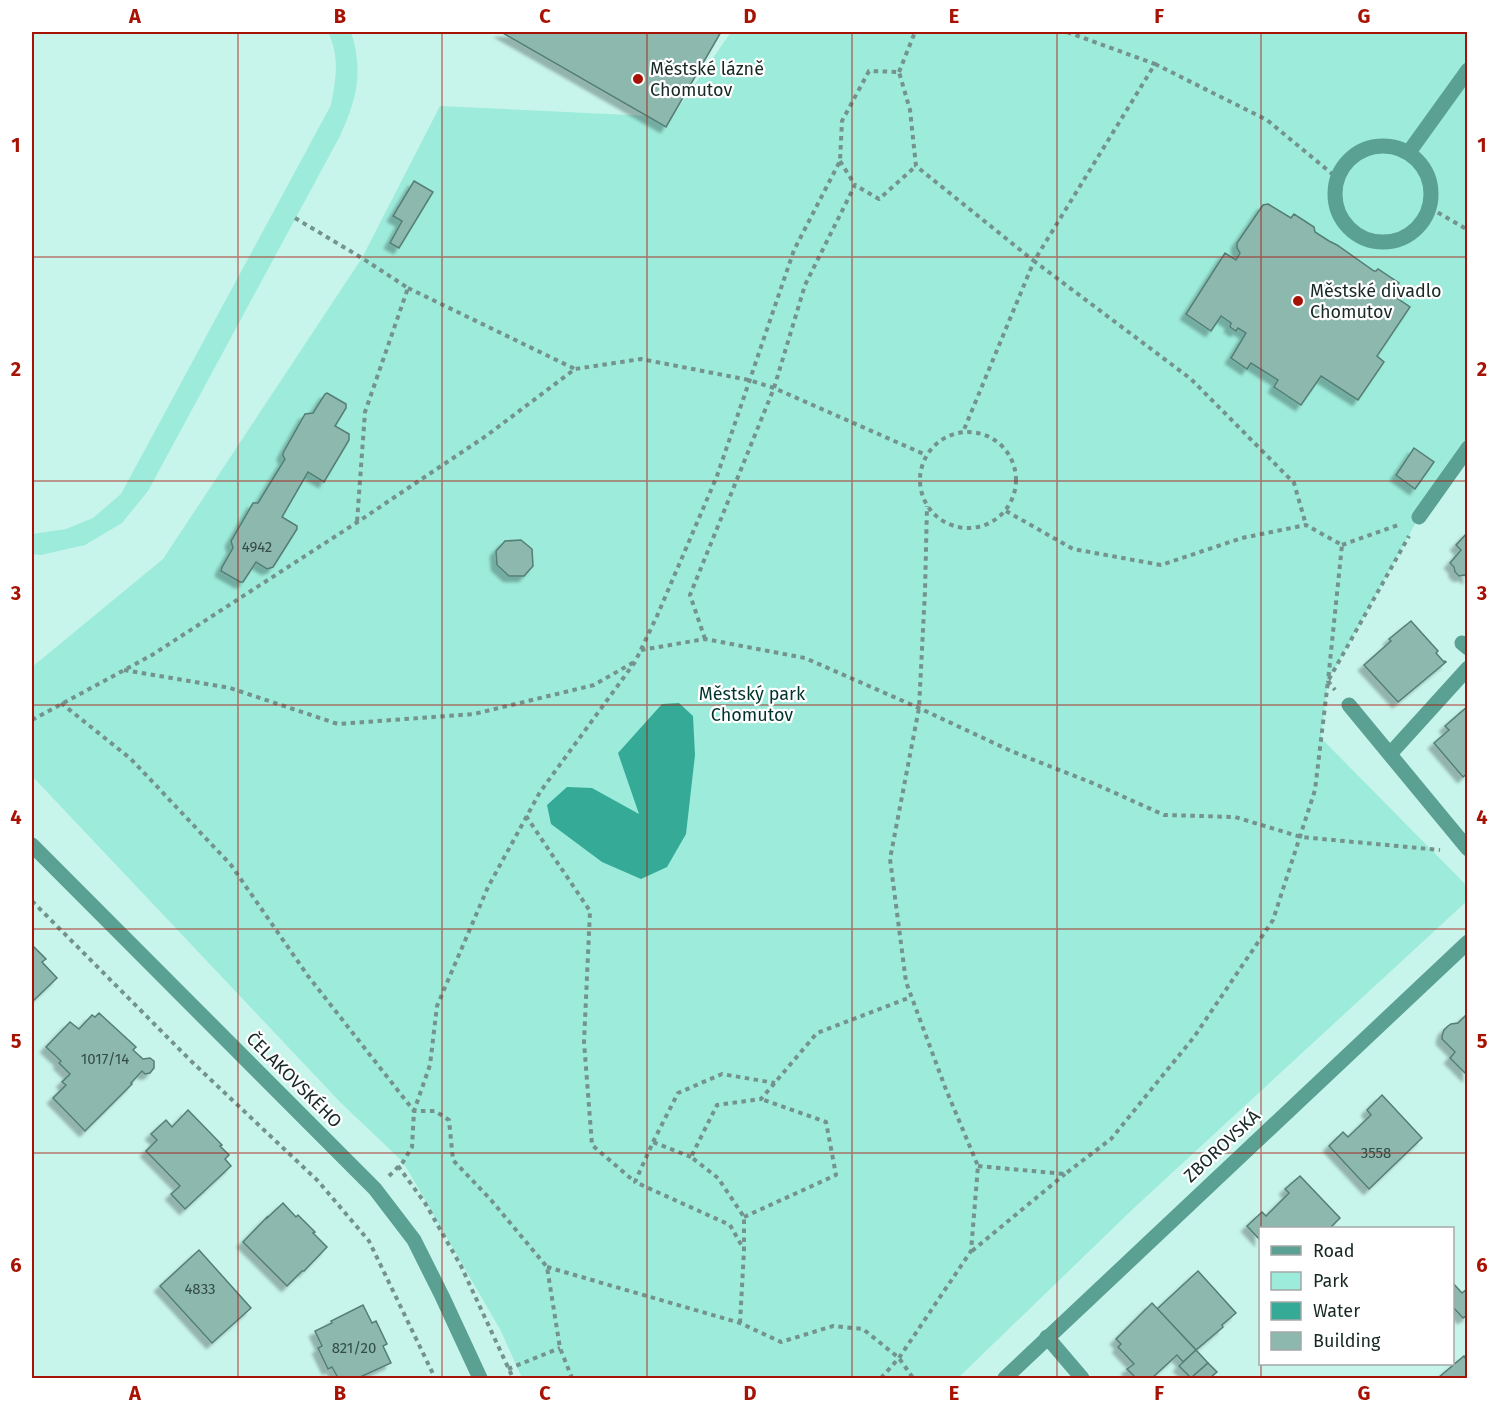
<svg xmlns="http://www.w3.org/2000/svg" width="1499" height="1410" viewBox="0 0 1499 1410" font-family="'Fira Sans',sans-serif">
	<defs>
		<filter id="shadow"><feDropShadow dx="-5.5" dy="5.5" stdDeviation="1.5" flood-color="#0004"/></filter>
	</defs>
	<rect width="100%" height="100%" fill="#c8f5eb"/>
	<!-- green -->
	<g fill="#9debdb">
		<path d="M 328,32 L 351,32 C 359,55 360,82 352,105 C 349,116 344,126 340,136 L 148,491 L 122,523 L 85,545 L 41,555 L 32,554 L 32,534 L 66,529 L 93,518 L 121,494 L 331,105 C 336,78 340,57 328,32 Z"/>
		<polygon points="731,32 1467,32 1467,448 1419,517 1328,681 1321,738 1467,886 1467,901 1135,1207 958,1378 522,1378 501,1331 403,1162 341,1103 32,776 32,667 163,559 362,258 440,106 672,117"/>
	</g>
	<!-- water -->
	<polygon fill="#35aa97" points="679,703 693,716 695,755 686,834 667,867 641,879 602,862 551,824 547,805 567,787 592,788 639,814 618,753 662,704"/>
	<!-- building -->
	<g fill="#8cb8ae" stroke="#547e75" stroke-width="1.5" filter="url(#shadow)">
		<polygon points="501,32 721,32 666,127"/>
		<polygon points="414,181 433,192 399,248 390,243 402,221 393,216"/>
		<polygon points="1268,204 1291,218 1294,214 1314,227 1315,232 1329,241 1337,245 1374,271 1376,271 1378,269 1399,283 1391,294 1410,307 1377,356 1384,362 1358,400 1321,376 1301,405 1274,387 1278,380 1251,363 1247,369 1231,358 1246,333 1238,328 1236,331 1230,327 1231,323 1221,316 1211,331 1186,314 1225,253 1236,260 1240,253 1237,248 1237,243 1263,205"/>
		<polygon points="327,393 346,404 346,408 335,426 349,434 349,440 324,482 308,472 282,517 297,526 297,529 273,567 267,569 256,562 243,582 240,582 221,571 222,567 233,548 231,541 253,503 258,503 285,459 283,456 283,453 305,414 313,413 325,394"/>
		<polygon points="1414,448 1434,462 1415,489 1396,475"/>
		<polygon points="1468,532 1468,578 1464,575 1459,576 1455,572 1454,567 1450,563 1461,550 1456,545"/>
		<polygon points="521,540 532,549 533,566 524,576 509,576 497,565 496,551 505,541"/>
		<polygon points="1411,621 1438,651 1436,653 1444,662 1445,661 1446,662 1398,702 1364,665 1391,641 1389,639"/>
		<polygon points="1468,706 1468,773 1463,777 1434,743 1449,730 1445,726"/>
		<polygon points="32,945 46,959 42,962 57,978 32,1002"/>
		<polygon points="99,1013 136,1047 133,1050 143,1059 150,1058 154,1061 154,1068 150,1073 145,1074 142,1071 131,1083 132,1084 85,1131 53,1098 66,1085 62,1082 70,1074 59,1063 61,1061 46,1047 70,1022 79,1029 92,1015 95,1017"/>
		<polygon points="1468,1013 1468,1076 1450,1058 1455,1052 1442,1039 1442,1036 1444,1030 1448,1026 1451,1024 1458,1023"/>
		<polygon points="1382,1095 1422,1138 1369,1189 1329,1146 1343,1132 1348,1137 1371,1115 1367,1110"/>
		<polygon points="188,1110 222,1145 220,1146 229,1155 225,1159 231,1166 185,1209 171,1194 180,1186 146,1151 157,1140 151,1134 166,1120 172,1127"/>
		<polygon points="1300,1176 1340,1218 1330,1228 1260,1228 1260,1240 1247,1226 1262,1212 1266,1216 1289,1193 1285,1189"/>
		<polygon points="283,1203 296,1217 298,1215 315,1232 313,1233 327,1247 304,1271 302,1271 287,1286 243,1242 267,1217 267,1218"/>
		<polygon points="199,1250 251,1308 212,1343 160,1286"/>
		<polygon points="1198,1271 1236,1313 1222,1325 1223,1327 1196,1350 1157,1309"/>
		<polygon points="1452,1282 1462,1293 1468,1288 1468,1315 1463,1318 1452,1306"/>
		<polygon points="1152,1303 1196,1350 1183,1362 1177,1355 1152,1378 1136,1378 1127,1369 1134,1364 1118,1347 1121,1344 1116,1339"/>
		<polygon points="363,1305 372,1323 376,1321 387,1344 383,1346 391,1363 358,1378 338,1378 332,1367 328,1369 318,1348 322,1346 315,1331 332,1323 331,1321"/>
		<polygon points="1196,1350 1208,1363 1191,1378 1179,1366"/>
		<polygon points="1464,1356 1468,1363 1468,1378 1438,1378"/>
		<polygon points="1208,1363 1217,1372 1210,1378 1191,1378"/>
	</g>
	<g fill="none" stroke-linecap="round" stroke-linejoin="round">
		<!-- path -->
		<g stroke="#73938c" stroke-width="4" stroke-dasharray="4.5 4.5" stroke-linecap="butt">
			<polyline points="1067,32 1155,64 1034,261 1191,379 1294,483 1306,525"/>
			<polyline points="1155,64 1267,120 1336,177"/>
			<polyline points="899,72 915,32"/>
			<polyline points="840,161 855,185"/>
			<polyline points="1430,208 1468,230"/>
			<polyline points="295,218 362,258 408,288 365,412 357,522"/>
			<polyline points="408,288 575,369"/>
			<circle cx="968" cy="480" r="48"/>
			<polyline points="1006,511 1073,549 1161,565 1242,538 1306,525 1342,545 1328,681 1335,690"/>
			<polyline points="1342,545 1401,524"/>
			<polyline points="705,639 690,595 774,388 805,285 855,185 879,199 916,166"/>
			<polyline points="641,650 705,639 805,658 919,708 1011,751 1095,784 1164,815 1235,817 1301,837 1440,850"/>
			<polyline points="124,670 230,688 338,724 474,714 594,685 634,662"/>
			<polyline points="61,703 131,759 231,865 308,976 414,1111 435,1111 449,1120 453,1160 491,1200 547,1267 560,1348 572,1378"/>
			<polyline points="32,720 152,655 356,523 486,436 575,369 641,359 749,380 774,388 926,455"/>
			<polyline points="526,816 590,911 584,1042 592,1145 635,1182"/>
			<polyline points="32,901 191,1061 318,1181 369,1241 435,1378"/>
			<polyline points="653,1142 678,1093 722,1074 775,1083"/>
			<polyline points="691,1157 653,1142 635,1182 730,1225 743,1248"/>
			<polyline points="398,1166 425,1203 461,1266 513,1378"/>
			<polyline points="978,1166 1065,1174 1111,1139 1194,1037 1273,920 1315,790 1328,681 1409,536"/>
			<polyline points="389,1176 403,1162 412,1147 414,1111 430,1065 437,1006 488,887 540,792 635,662 657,616 717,476 794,250 840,161 842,121 869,71 899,72 910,110 916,166 1034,261 963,432"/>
			<polyline points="744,1217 836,1175 826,1122 761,1099"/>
			<polyline points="972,1251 1065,1174"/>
			<polyline points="547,1267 740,1323 781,1342 833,1326 863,1329 899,1358 913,1378"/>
			<polyline points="740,1323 744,1250 744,1217 718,1178 691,1157 717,1105 761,1099 817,1033 911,997"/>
			<polyline points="508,1369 560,1348"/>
			<polyline points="881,1378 899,1358 971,1251 978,1166 945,1087 906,982 890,859 919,708 925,591 927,506"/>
		</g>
		<!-- minor -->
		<g stroke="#5aa193" stroke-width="15">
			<circle cx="1383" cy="194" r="48"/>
			<polyline points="1409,152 1468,70"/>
			<polyline points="1419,517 1468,448"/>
			<polyline points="1462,643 1468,648"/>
			<polyline points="1349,705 1468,849"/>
			<polyline points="1390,754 1468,668"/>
			<polyline points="32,845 375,1189 414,1240 442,1296 480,1378"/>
			<polyline points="1047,1337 1082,1378"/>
			<polyline points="1005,1378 1468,942"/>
		</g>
	</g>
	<!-- grid -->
	<path fill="none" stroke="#a61305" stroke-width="1.5" stroke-opacity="0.55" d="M 238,32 L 238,1378M 442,32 L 442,1378M 647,32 L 647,1378M 852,32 L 852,1378M 1057,32 L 1057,1378M 1261,32 L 1261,1228M 32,257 L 1468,257M 32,481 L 1468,481M 32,705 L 1468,705M 32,929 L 1468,929M 32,1153 L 1468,1153M 1261,1364 L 1261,1378"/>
	<!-- markers -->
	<g fill="#a61305" stroke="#fff" stroke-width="2">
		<circle cx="638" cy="79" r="6"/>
		<circle cx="1298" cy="301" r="6"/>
	</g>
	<g text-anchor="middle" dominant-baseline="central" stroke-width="4.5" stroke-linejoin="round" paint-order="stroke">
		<!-- number labels -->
		<g font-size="15" fill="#344d47">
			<text x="257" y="547">4942</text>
			<text x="105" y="1059">1017/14</text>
			<text x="1376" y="1153">3558</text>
			<text x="200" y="1289">4833</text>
			<text x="354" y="1348">821/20</text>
		</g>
		<!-- poi labels -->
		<g font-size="18" fill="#172925" stroke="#fff" text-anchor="start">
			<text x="650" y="69">Městské lázně<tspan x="650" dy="21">Chomutov</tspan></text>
			<text x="1310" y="291">Městské divadlo<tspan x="1310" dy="21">Chomutov</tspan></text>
		</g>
		<!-- park labels -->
		<g font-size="18" fill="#00352e" stroke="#fff">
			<text x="752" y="694">Městský park<tspan x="752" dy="21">Chomutov</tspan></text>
		</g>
		<!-- street labels -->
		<g font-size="18" fill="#172925" stroke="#fff">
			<text transform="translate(294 1080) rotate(45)">ČELAKOVSKÉHO</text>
			<text transform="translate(1222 1146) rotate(-43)">ZBOROVSKÁ</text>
		</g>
	</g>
	<!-- border -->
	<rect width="1499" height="1410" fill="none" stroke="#ffffff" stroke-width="66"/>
	<!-- legend -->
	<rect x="1259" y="1227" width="195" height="138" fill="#ffffff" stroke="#a2a9a8" stroke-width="1.5"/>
	<rect x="1271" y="1246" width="30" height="9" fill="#5aa193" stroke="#a2a9a8" stroke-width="1.5"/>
	<text x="1313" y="1257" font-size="18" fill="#172925">Road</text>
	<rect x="1271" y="1272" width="30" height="18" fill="#9debdb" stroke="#a2a9a8" stroke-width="1.5"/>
	<text x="1313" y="1287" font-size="18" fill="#172925">Park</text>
	<rect x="1271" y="1302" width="30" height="18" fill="#35aa97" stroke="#a2a9a8" stroke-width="1.5"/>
	<text x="1313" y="1317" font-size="18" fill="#172925">Water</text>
	<rect x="1271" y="1332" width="30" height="18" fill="#8cb8ae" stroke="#a2a9a8" stroke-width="1.5"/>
	<text x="1313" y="1347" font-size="18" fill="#172925">Building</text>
	<rect x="33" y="33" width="1433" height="1344" fill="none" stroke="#a61305" stroke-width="2"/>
	<g font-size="20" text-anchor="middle" font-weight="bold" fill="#a61305">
		<text x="135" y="23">A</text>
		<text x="340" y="23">B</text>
		<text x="545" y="23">C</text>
		<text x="750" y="23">D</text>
		<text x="954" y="23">E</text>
		<text x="1159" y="23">F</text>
		<text x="1364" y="23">G</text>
		<text x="16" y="152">1</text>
		<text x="1482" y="152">1</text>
		<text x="16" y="376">2</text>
		<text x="1482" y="376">2</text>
		<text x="16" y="600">3</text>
		<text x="1482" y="600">3</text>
		<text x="16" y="824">4</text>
		<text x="1482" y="824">4</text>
		<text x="16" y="1048">5</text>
		<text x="1482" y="1048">5</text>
		<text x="16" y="1272">6</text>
		<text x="1482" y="1272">6</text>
		<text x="135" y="1400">A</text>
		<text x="340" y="1400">B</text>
		<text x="545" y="1400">C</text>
		<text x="750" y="1400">D</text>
		<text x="954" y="1400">E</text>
		<text x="1159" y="1400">F</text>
		<text x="1364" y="1400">G</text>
	</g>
</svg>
